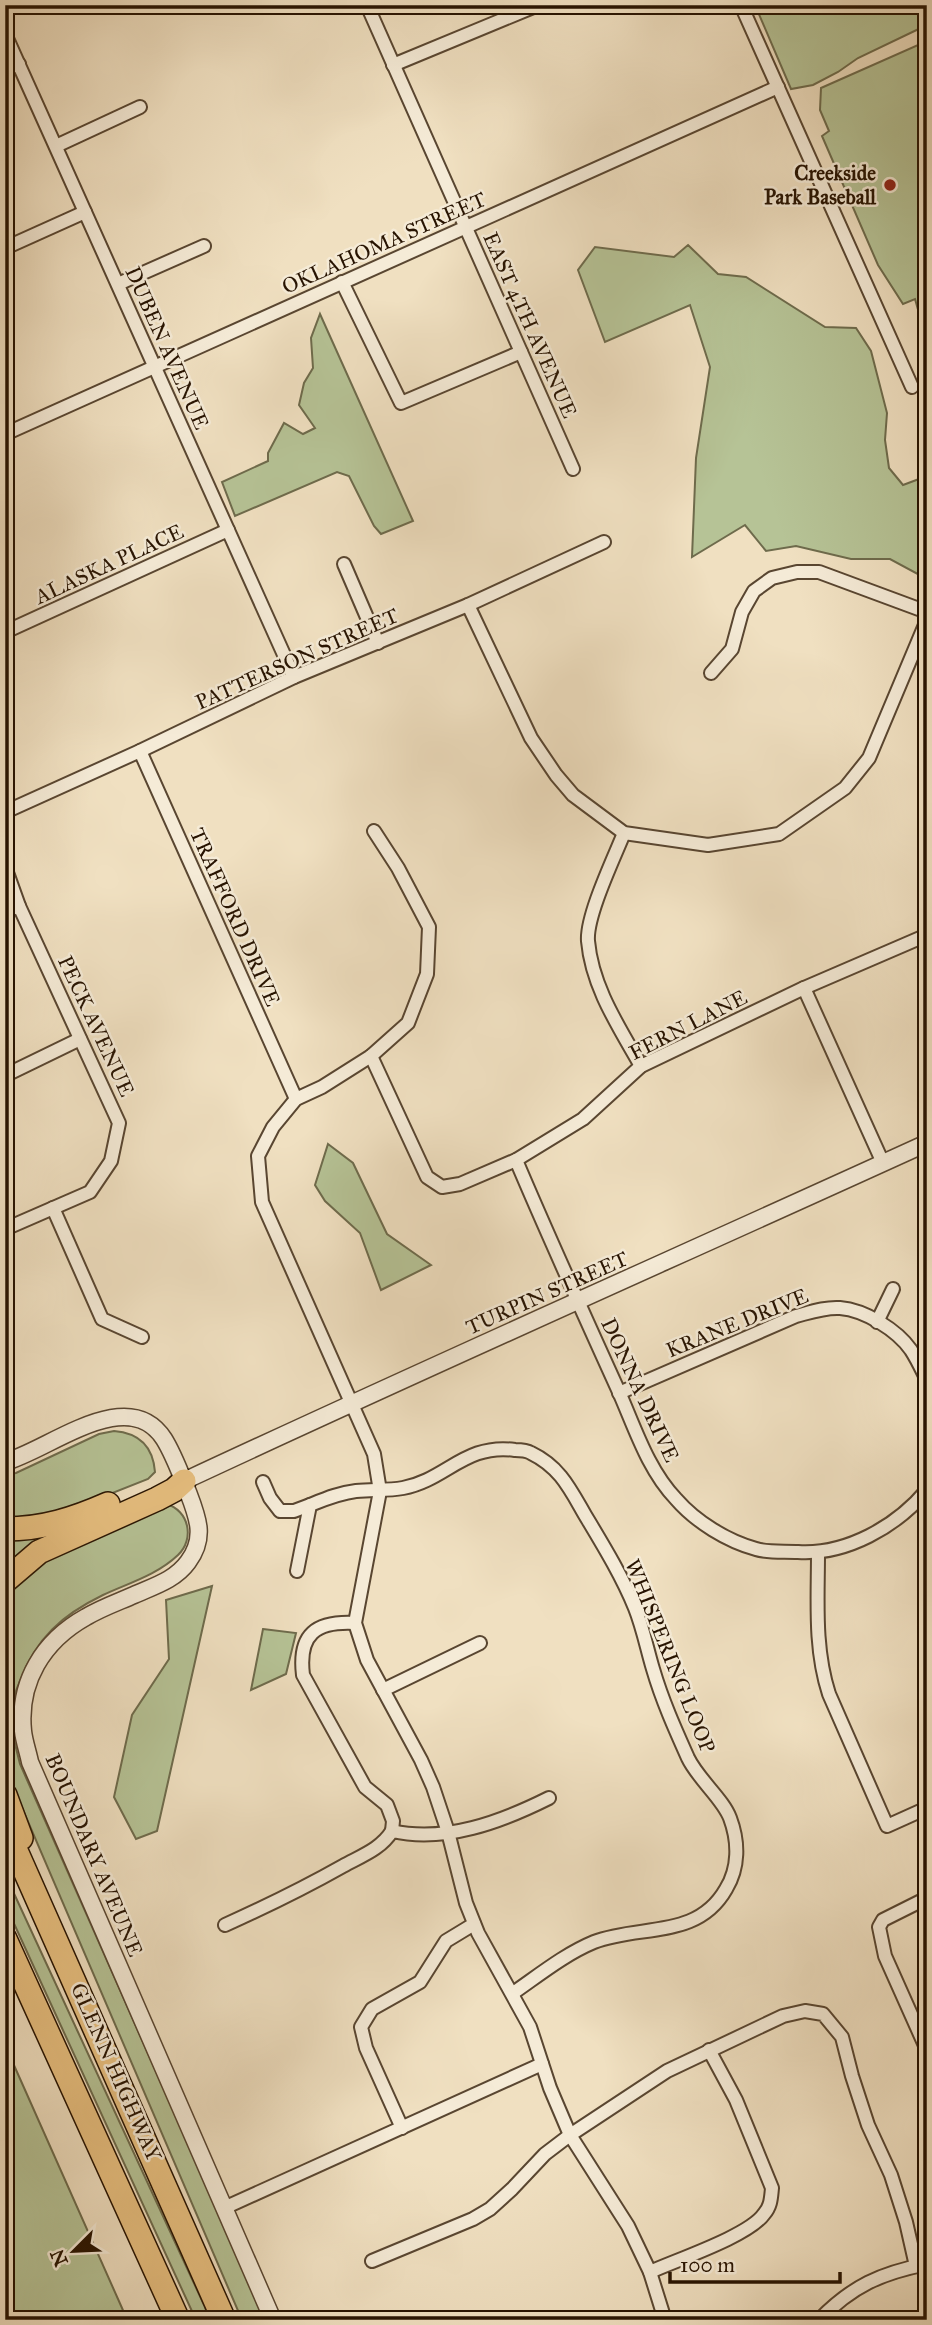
<svg xmlns="http://www.w3.org/2000/svg" width="932" height="2325" viewBox="0 0 932 2325" font-family="'IM FELL Great Primer',serif">
	<rect width="100%" height="100%" fill="#f0e0c1"/>
	<filter id="stains"><feTurbulence type="fractalNoise" baseFrequency=".00286" numOctaves="4"/><feColorMatrix values="0 0 0 0 .2 0 0 0 0 .09 0 0 0 0 .02 0 0 0 .5 -.17"/></filter>
	<radialGradient id="worn" r=".72"><stop offset=".6" stop-color="#630" stop-opacity="0"/><stop offset="1" stop-color="#630" stop-opacity=".3"/></radialGradient>
	<!-- green -->
	<g fill="#b6c396" stroke="#6e6b4c" stroke-width="2">
		<polygon points="755,5 927,5 927,25 858,58 838,72 813,85 791,89"/>
		<polygon points="927,41 927,338 926,338 915,299 903,304 878,265 822,136 829,131 820,110 821,88"/>
		<polygon points="688,245 718,274 746,277 825,327 856,328 871,351 887,413 885,440 889,468 903,485 927,476 927,579 890,559 851,559 796,546 766,551 745,525 692,557 696,458 710,367 690,305 605,342 578,270 595,247 674,257"/>
		<polygon points="320,314 413,521 381,534 374,526 349,476 337,472 235,516 222,482 268,461 268,453 284,423 303,434 315,428 299,405 304,383 313,368 311,338"/>
		<polygon points="328,1144 353,1163 387,1234 431,1265 381,1290 360,1233 325,1201 315,1185"/>
		<path d="M 114,1431 C 139,1433 153,1446 155,1472 L 148,1479 L 62,1513 L 5,1520 L 5,1475 L 16,1473 L 99,1434 Z"/>
		<path d="M 166,1504 C 189,1510 195,1539 178,1555 C 157,1575 129,1583 103,1595 C 62,1615 36,1638 20,1681 C 16,1690 12,1701 11,1712 C 10,1729 16,1747 20,1764 L 266,2320 L 242,2320 L 5,1768 L 5,1598 L 31,1567 Z"/>
		<polygon points="77,1526 5,1570 5,1538"/>
		<polygon points="212,1586 157,1831 136,1839 114,1797 132,1715 169,1659 166,1600"/>
		<polygon points="263,1629 296,1633 286,1674 251,1690"/>
		<polygon points="5,1874 204,2305 210,2320 196,2320 5,1904"/>
		<polygon points="5,2045 122,2308 127,2320 5,2320"/>
	</g>
	<g fill="none" stroke-linecap="round" stroke-linejoin="round">
		<defs>
			<g id="minor">
				<polyline points="367,5 573,469"/>
				<polyline points="741,5 912,387"/>
				<polyline points="5,34 294,677"/>
				<polyline points="393,65 538,5"/>
				<polyline points="5,70 19,64"/>
				<polyline points="56,146 140,107"/>
				<polyline points="5,248 85,212"/>
				<polyline points="342,282 401,403 521,352"/>
				<polyline points="118,284 204,246"/>
				<polyline points="5,434 778,87"/>
				<polyline points="344,564 378,643"/>
				<polyline points="468,605 531,738 556,775 573,795 624,833 708,845 779,834 845,788 869,758 927,620"/>
				<polyline points="5,632 228,530"/>
				<polyline points="711,673 732,649 742,612 754,591 772,578 797,572 819,572 927,612"/>
				<polyline points="140,751 296,1099"/>
				<polyline points="5,812 140,751 294,677 468,605 604,542"/>
				<polyline points="374,831 398,868 429,927 427,974 408,1023 371,1056 322,1087 296,1099 273,1127 258,1156 262,1202 374,1454 380,1491 355,1623 367,1660 421,1760 433,1787 448,1832 466,1903 478,1933 530,2027 550,2088 570,2135 628,2226 650,2272 665,2320"/>
				<path d="M 624,833 C 614,858 586,916 588,941 C 592,987 619,1027 641,1066"/>
				<polyline points="5,867 19,906 119,1123 111,1161 90,1192 5,1229"/>
				<polyline points="5,912 19,906"/>
				<polyline points="804,988 883,1163"/>
				<polyline points="371,1056 427,1177 442,1187 460,1184 516,1160 583,1119 641,1066 804,988 927,935"/>
				<polyline points="8,1074 80,1039"/>
				<path d="M 516,1160 C 549,1238 584,1315 619,1392 C 635,1428 648,1470 676,1499 C 696,1522 727,1541 756,1549 C 769,1553 785,1551 798,1552 C 846,1555 896,1527 927,1490"/>
				<polyline points="53,1208 102,1319 142,1337"/>
				<polyline points="877,1322 893,1289"/>
				<path d="M 619,1393 L 796,1316 C 811,1312 825,1307 840,1308 C 865,1310 897,1330 911,1350 C 917,1359 922,1370 927,1380"/>
				<polyline points="263,1482 270,1498 280,1511 294,1511 310,1505"/>
				<path d="M 818,1553 C 818,1600 814,1648 829,1694 L 887,1826 L 927,1808"/>
				<path d="M 297,1571 L 310,1505 C 325,1499 339,1493 356,1491 C 371,1489 387,1491 403,1488 C 446,1480 465,1443 515,1450 C 520,1450 526,1450 531,1453 C 560,1467 570,1489 585,1515 C 603,1545 622,1576 635,1608 C 643,1628 647,1649 653,1669 C 662,1700 675,1729 688,1758 C 698,1779 723,1799 730,1818 C 739,1842 739,1868 726,1889 C 697,1940 640,1924 594,1942 C 565,1954 539,1975 513,1993"/>
				<path d="M 355,1623 C 316,1621 298,1634 303,1675 L 365,1787 L 387,1805 L 393,1821 L 392,1831"/>
				<polyline points="383,1690 480,1643"/>
				<polyline points="927,1898 883,1920 879,1927 885,1956 927,2050"/>
				<path d="M 225,1925 C 265,1907 304,1888 343,1866 C 361,1856 381,1849 392,1831 C 445,1843 501,1822 549,1798"/>
				<polyline points="402,2128 366,2048 361,2027 372,2009 420,1982 446,1941 474,1924"/>
				<polyline points="224,2208 542,2064"/>
				<polyline points="372,2261 473,2219 490,2209 512,2189 545,2154 570,2135 667,2071 783,2016 805,2011 823,2014 842,2037 852,2076 868,2125 891,2175 906,2222 916,2266"/>
				<path d="M 650,2272 C 676,2260 749,2236 764,2214 C 771,2206 771,2198 772,2188 L 736,2100 L 709,2050"/>
				<path d="M 819,2320 C 852,2286 881,2273 927,2264"/>
			</g>
			<g id="tertiary">
				<path d="M 5,1462 C 49,1450 128,1383 164,1439 C 174,1455 181,1475 188,1492 C 198,1518 206,1538 188,1562 C 175,1580 154,1586 134,1595 C 118,1602 101,1608 86,1617 C 43,1641 18,1682 23,1731 C 24,1741 28,1752 30,1762 L 273,2320"/>
				<path d="M 184,1481 C 430,1366 679,1256 927,1143"/>
			</g>
			<g id="motorway">
				<path d="M 5,1529 C 43,1529 74,1519 108,1504"/>
				<polyline points="5,1581 39,1552 157,1499 174,1490 184,1481"/>
				<polyline points="5,1795 21,1838"/>
				<polyline points="5,1826 224,2320"/>
				<polyline points="5,1939 178,2320"/>
			</g>
		</defs>
		<!-- minor casing -->
		<use href="#minor" stroke="#594631" stroke-width="16"/>
		<!-- tertiary casing -->
		<use href="#tertiary" stroke="#594631" stroke-width="19"/>
		<!-- motorway casing -->
		<use href="#motorway" stroke="#271301" stroke-width="26"/>
		<!-- minor -->
		<use href="#minor" stroke="#f5ebd7" stroke-width="12"/>
		<!-- tertiary -->
		<use href="#tertiary" stroke="#f5ebd7" stroke-width="16"/>
		<!-- motorway -->
		<use href="#motorway" stroke="#e8c080" stroke-width="23"/>
	</g>
	<!-- markers -->
	<circle fill="#8f2418" stroke="#f5ebd7" stroke-width="2.5" cx="890" cy="185" r="7"/>
	<g text-anchor="middle" dominant-baseline="central" stroke-width="5" stroke-linejoin="round" paint-order="stroke">
		<!-- poi labels -->
		<g font-size="21" font-weight="bold" fill="#271301" stroke="#f5ebd7" text-anchor="end">
			<text x="876" y="173">Creekside<tspan x="876" dy="24">Park Baseball</tspan></text>
		</g>
		<!-- street labels -->
		<g font-size="21" fill="#271301" stroke="#f5ebd7">
			<text transform="translate(384 243) rotate(-24)">OKLAHOMA STREET</text>
			<text transform="translate(530 325) rotate(66)">EAST 4TH AVENUE</text>
			<text transform="translate(167 348) rotate(66)">DUBEN AVENUE</text>
			<text transform="translate(109 564) rotate(-25)">ALASKA PLACE</text>
			<text transform="translate(297 659) rotate(-24)">PATTERSON STREET</text>
			<text transform="translate(235 917) rotate(66)">TRAFFORD DRIVE</text>
			<text transform="translate(688 1025) rotate(-27)">FERN LANE</text>
			<text transform="translate(96 1026) rotate(65)">PECK AVENUE</text>
			<text transform="translate(547 1293) rotate(-24)">TURPIN STREET</text>
			<text transform="translate(737 1323) rotate(-22)">KRANE DRIVE</text>
			<text transform="translate(640 1390) rotate(65)">DONNA DRIVE</text>
			<text transform="translate(670 1656) rotate(68)">WHISPERING LOOP</text>
			<text transform="translate(94 1855) rotate(67)">BOUNDARY AVEUNE</text>
			<text transform="translate(116 2072) rotate(66)">GLENN HIGHWAY</text>
		</g>
	</g>
	<!-- margin -->
	<rect width="932" height="2325" fill="none" stroke="#f0e0c1" stroke-width="28"/>
	<rect x="7" y="7" width="918" height="2311" fill="none" stroke="#271301" stroke-width="3.5"/>
	<rect x="14" y="14" width="904" height="2297" fill="none" stroke="#271301" stroke-width="2"/>
	<!-- north arrow -->
	<g transform="translate(74 2251) rotate(246)" stroke="#f5ebd7" stroke-width="5" paint-order="stroke">
	<path d="M0-5L12 26L0 18L-12 26Z" fill="#271301"/>
	<text y="-10" font-size="19" font-weight="bold" text-anchor="middle" fill="#271301">N</text>
	</g>
	<!-- scale -->
	<path d="M670 2272v10h170v-10" fill="none" stroke="#271301" stroke-width="3.5"/>
	<text x="680" y="2272" font-size="21" fill="#271301" stroke="#f5ebd7" stroke-width="5" paint-order="stroke">100 m</text>
	<rect width="100%" height="100%" filter="url(#stains)"/>
	<rect width="100%" height="100%" fill="url(#worn)"/>
</svg>
